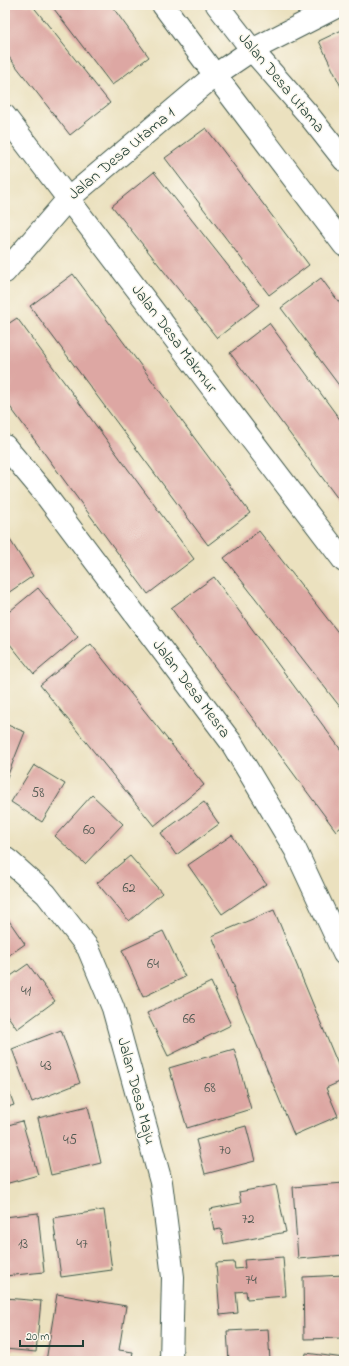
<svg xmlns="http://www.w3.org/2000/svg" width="349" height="1366" viewBox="0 0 349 1366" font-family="'Indie Flower',sans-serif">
	<rect width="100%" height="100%" fill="#fbf7ec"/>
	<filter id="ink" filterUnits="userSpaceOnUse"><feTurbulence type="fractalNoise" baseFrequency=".025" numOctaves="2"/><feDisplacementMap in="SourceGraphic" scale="8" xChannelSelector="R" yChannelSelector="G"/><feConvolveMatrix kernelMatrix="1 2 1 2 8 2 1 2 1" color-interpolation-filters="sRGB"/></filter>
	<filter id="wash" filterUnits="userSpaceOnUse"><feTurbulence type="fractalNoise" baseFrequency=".012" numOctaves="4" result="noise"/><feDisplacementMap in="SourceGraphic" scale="16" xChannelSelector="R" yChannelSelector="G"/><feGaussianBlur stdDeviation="0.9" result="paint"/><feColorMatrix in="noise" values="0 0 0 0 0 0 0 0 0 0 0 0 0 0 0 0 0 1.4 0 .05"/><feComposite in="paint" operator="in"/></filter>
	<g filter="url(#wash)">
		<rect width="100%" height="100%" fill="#ebe1bf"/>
		<g id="blocks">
			<!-- building -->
			<g fill="#dda7a3">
				<polygon points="5,5 32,5 110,103 70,135 5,52"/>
				<polygon points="51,5 111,5 149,57 112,85"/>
				<polygon points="344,29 344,93 319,41"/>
				<polygon points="206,128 309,265 269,295 165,158"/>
				<polygon points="154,172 259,305 217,338 112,206"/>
				<polygon points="73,274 250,513 208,545 30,306"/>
				<polygon points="321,278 344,309 344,392 281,308"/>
				<polygon points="17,318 194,559 148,594 5,400 5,326"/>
				<polygon points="269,323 344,425 344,507 230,353"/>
				<polygon points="259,531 344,640 344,712 224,558"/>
				<polygon points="5,532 33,576 5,595"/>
				<polygon points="214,577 344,754 344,825 336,831 171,608"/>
				<polygon points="38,588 78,637 34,674 5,638 5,615"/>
				<polygon points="91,644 204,785 154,826 40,685"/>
				<polygon points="5,724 25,732 5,782"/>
				<polygon points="34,765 65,784 42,822 11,802"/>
				<polygon points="92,795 123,824 85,864 55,836"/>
				<polygon points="204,802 219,824 176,855 161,833"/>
				<polygon points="232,835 266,884 222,914 188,865"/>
				<polygon points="130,856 162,893 129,921 97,883"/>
				<polygon points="274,910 344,1079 344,1080 326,1088 338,1116 294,1135 212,936"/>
				<polygon points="5,915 25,944 5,958"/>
				<polygon points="163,931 185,977 143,997 122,950"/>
				<polygon points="28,964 55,1001 17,1029 5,1012 5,980"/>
				<polygon points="211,982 231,1025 168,1056 147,1013"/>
				<polygon points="61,1030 80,1083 32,1102 12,1049"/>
				<polygon points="234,1049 251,1109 187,1128 169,1068"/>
				<polygon points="5,1080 14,1105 5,1108"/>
				<polygon points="88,1106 101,1163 51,1175 38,1118"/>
				<polygon points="22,1121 38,1175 5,1184 5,1126"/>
				<polygon points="246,1126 255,1161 205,1174 196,1140"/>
				<polygon points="344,1183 344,1255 298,1259 293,1187"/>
				<polygon points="276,1185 286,1232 224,1244 221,1229 214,1230 210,1209 241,1203 239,1192"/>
				<polygon points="104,1210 112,1270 61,1277 53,1218"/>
				<polygon points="38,1213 44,1272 5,1276 5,1217"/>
				<polygon points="283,1257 286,1296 247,1299 246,1291 236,1292 238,1313 220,1315 216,1263 234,1262 235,1269 245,1268 244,1260"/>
				<polygon points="344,1275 344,1338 304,1339 303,1277"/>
				<polygon points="57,1294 126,1306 119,1350 133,1352 131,1361 46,1361"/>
				<polygon points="5,1298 41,1301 36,1352 5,1349"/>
				<polygon points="268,1329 270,1361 229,1361 227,1331"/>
				<polygon points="306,1353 344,1358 344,1361 305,1361"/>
			</g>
		</g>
	</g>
	<g filter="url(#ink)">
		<use href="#blocks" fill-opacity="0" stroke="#3e5649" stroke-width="1"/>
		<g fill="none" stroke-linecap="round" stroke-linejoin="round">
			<defs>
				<g id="minor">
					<polyline points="163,5 215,75 344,245"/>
					<polyline points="5,116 344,561"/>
					<polyline points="5,272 68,199 215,75 252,50 340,5"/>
					<polyline points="5,446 41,489 231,742 295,849 344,954"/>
					<polyline points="5,858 9,861 46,894 88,948 113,1008 161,1182 173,1277 171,1361"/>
				</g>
				<polyline id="tertiary" points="217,5 252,50 307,113 344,160"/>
			</defs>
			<!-- minor casing -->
			<use href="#minor" stroke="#3e5649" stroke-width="24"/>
			<!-- tertiary casing -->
			<use href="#tertiary" stroke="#3e5649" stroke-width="24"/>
			<!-- minor -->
			<use href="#minor" stroke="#fff" stroke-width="22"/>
			<!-- tertiary -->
			<use href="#tertiary" stroke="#fff" stroke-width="22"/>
		</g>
	</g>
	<g text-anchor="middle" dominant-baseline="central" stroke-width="3" stroke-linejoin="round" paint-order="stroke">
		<!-- number labels -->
		<g font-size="14" fill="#4e5850">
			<text x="38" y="793">58</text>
			<text x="89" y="830">60</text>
			<text x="129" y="888">62</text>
			<text x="153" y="964">64</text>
			<text x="26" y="991">41</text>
			<text x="189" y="1019">66</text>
			<text x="46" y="1066">43</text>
			<text x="210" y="1088">68</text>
			<text x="70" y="1140">45</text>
			<text x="225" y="1150">70</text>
			<text x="248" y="1219">72</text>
			<text x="23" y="1244">13</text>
			<text x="82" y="1244">47</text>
			<text x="251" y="1280">74</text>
		</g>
		<!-- street labels -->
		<g font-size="16" fill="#1f3d34" stroke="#fbf7ec">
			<text transform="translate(281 83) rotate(50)">Jalan Desa Utama</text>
			<text transform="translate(122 154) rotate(-40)">Jalan Desa Utama 1</text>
			<text transform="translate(174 339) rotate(53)">Jalan Desa Makmur</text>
			<text transform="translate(191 689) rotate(53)">Jalan Desa Mesra</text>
			<text transform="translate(136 1091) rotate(75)">Jalan Desa Maju</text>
		</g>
	</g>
	<!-- margin -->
	<rect width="349" height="1366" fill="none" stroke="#fbf7ec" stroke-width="20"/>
	<!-- scale -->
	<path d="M20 1340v6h63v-6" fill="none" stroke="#1f3d34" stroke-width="2"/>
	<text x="26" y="1340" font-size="12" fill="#1f3d34" stroke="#fbf7ec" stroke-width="3" paint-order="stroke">20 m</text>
</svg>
